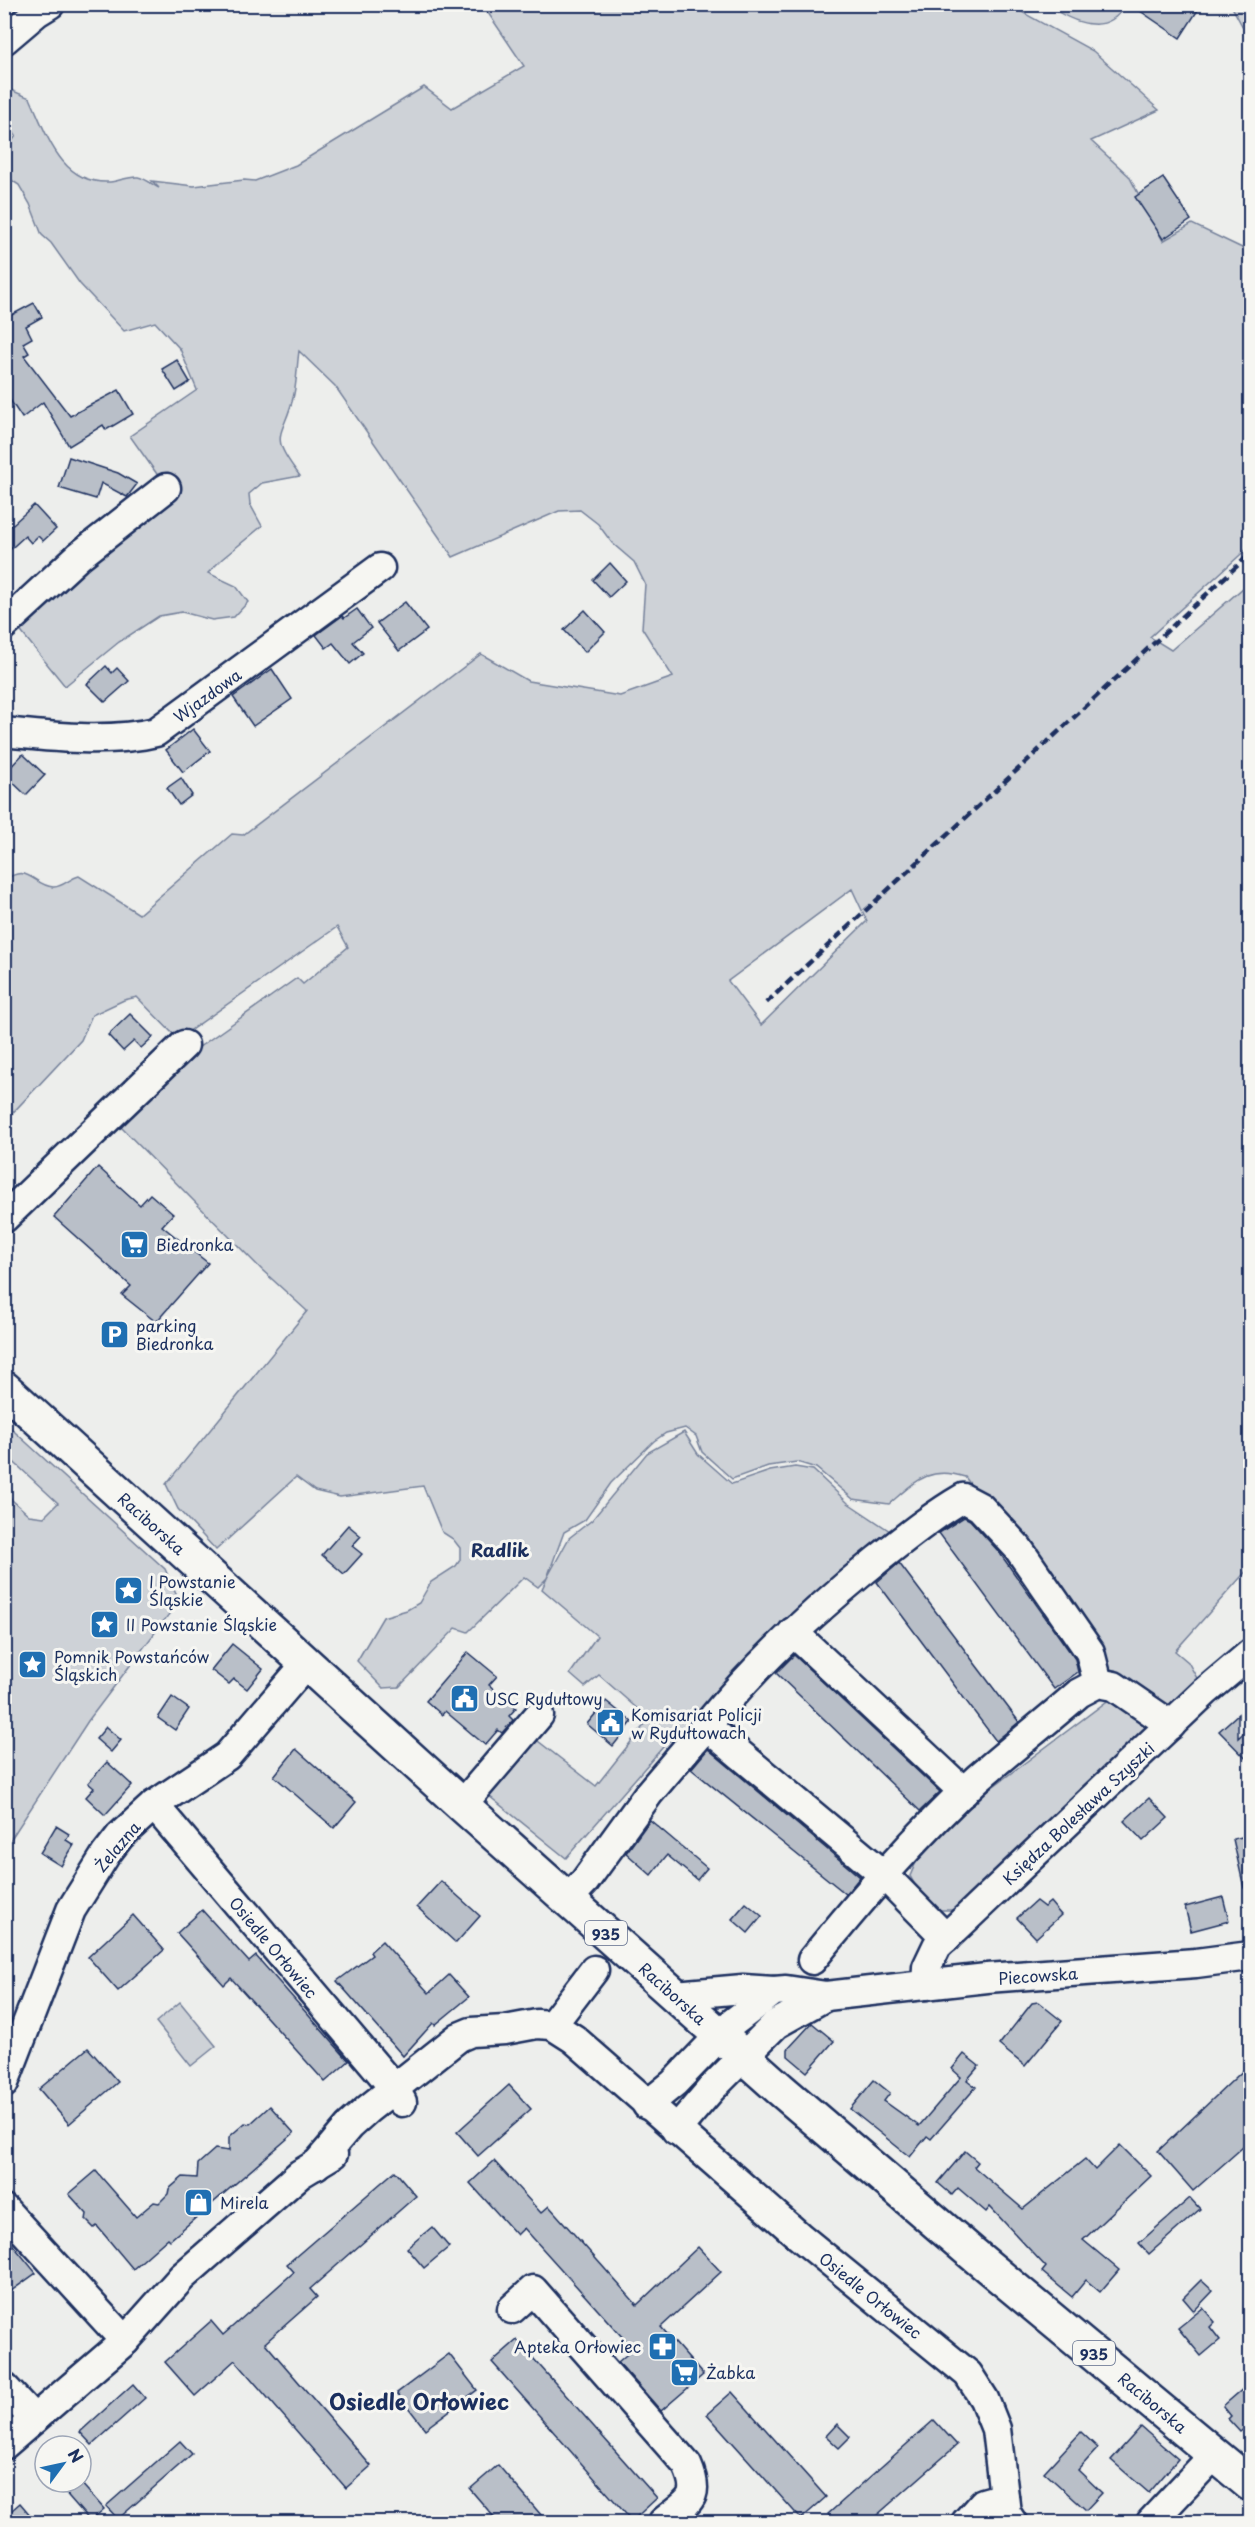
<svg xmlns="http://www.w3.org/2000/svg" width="1255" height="2527" viewBox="0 0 1255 2527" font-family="'Playpen Sans',sans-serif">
	<rect width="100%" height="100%" fill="#edeeec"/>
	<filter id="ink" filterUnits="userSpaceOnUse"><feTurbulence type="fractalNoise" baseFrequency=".0167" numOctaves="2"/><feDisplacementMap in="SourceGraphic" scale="12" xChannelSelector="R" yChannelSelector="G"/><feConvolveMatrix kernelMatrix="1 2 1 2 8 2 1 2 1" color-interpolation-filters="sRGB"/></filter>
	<g filter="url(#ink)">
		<!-- green -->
		<g fill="#ced2d7" stroke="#74809a" stroke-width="1.5" fill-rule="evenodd">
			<path d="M 482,4 L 1009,5 L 1093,51 L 1159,110 L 1091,141 L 1129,176 L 1163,241 L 1192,224 L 1242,248 L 1250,255 L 1250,546 L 1150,637 L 1171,650 L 1250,582 L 1250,1567 L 1175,1651 L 1188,1662 L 1199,1682 L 1169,1715 L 1104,1666 L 965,1477 C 929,1465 915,1482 889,1504 L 853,1499 L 816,1468 L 797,1462 L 768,1466 L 732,1479 L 702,1452 L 696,1436 L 685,1428 L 666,1433 L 654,1441 L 611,1483 L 585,1520 L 564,1532 L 547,1578 L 569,1538 L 592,1520 L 647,1453 L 684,1432 L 698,1454 L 732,1484 L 770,1471 L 795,1467 L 813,1470 L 848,1503 L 896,1535 L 675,1748 L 670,1739 L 566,1858 L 484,1792 L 534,1738 L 596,1786 L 649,1719 L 599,1675 L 585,1687 L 570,1674 L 597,1636 L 542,1589 L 547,1578 L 538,1587 L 524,1577 L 468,1632 L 456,1628 L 399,1687 L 383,1688 L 357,1661 L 383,1617 L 407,1610 L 419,1603 L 431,1582 L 456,1566 L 460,1560 L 460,1548 L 453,1539 L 442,1532 L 423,1486 L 340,1497 L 315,1491 L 296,1477 L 216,1550 L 178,1509 L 166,1484 L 307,1311 L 262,1270 L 118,1124 L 195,1050 L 297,978 L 303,984 L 348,947 L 337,927 L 178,1039 L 137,997 L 124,1000 L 92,1015 L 81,1040 L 5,1121 L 5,880 C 28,863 33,885 53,887 C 62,888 70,878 79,876 L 139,914 L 232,834 L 243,835 L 481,654 L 528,681 L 620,696 L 673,677 L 642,628 L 645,584 L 634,562 L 612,543 L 598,524 L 580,510 L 559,511 L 453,557 L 335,386 L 299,351 C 297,365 297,380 294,394 C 284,439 266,432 300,476 L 262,483 L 249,494 L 250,504 L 262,526 L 222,559 L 208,573 L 236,586 L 248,602 L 234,617 L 212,620 L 182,612 L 159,616 L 119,642 L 65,686 L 5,612 L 159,477 L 130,436 L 197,390 L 180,349 L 155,322 L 124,331 L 80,284 L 51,243 L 42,235 L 30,204 L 19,185 L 5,176 L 4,152 L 16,136 L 5,120 L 6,88 L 30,98 C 47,135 61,185 110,182 C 119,181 130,176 138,177 C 145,178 153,185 159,188 L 152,181 L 194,186 L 244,180 L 255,181 L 296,165 L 424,87 L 452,108 L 524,66 ZM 852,889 L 867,921 L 761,1025 L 728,981 Z"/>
			<path d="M 1047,5 L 1125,4 L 1125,5 C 1107,38 1072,22 1047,5 Z"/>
			<polygon points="1231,5 1250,5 1250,32 1246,33"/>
			<polygon points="5,1423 165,1569 179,1601 88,1721 5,1848 5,1494 29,1515 44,1517 58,1503 5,1454"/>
			<polygon points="1114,1696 1144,1717 1148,1731 957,1910 940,1910 919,1892 910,1876 917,1860 967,1806"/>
			<polygon points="180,2002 216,2046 191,2066 156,2022"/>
		</g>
		<!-- building -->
		<g fill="#b9bfc8" stroke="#1b2f5e" stroke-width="1.5">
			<polygon points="1130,4 1190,4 1198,10 1180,38"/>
			<polygon points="1163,178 1191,220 1163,239 1135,197"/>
			<polygon points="34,303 42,317 26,326 32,338 23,343 29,353 24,356 70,416 119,390 133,414 106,430 103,425 69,446 43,402 22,418 4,391 4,319"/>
			<polygon points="177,360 190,382 176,391 162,369"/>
			<polygon points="69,457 118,473 137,484 127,497 101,483 96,499 59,488"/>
			<polygon points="34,505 56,529 43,541 38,536 31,543 25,536 4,555 4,532"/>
			<polygon points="610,563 626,581 609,597 593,580"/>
			<polygon points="405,602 427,630 399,651 377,623"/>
			<polygon points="357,609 371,628 353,642 363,653 350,664 333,643 326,648 316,635 342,616 344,618"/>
			<polygon points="585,610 605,632 585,652 564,630"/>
			<polygon points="106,666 112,673 117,668 129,681 105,702 87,684"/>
			<polygon points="272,669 292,699 253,726 233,697"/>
			<polygon points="193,729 210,751 183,772 166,750"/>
			<polygon points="23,754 45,775 26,795 4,774"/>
			<polygon points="181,778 192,795 179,805 167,788"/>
			<polygon points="130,1014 153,1037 141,1048 134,1041 123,1051 108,1035"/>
			<polygon points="98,1167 140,1205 150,1194 173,1214 162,1226 208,1263 156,1322 122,1295 131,1286 54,1217"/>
			<polygon points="964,1517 970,1520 999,1552 1075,1659 1078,1672 1054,1689 939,1533"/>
			<polygon points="348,1525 361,1536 352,1546 362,1554 344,1574 322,1555"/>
			<polygon points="899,1563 1019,1722 996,1741 877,1582"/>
			<polygon points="232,1644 263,1669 247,1689 234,1679 229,1684 211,1670"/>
			<polygon points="468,1652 497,1676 489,1685 516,1708 509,1716 513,1720 502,1733 498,1730 485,1745 445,1711 442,1715 426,1701"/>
			<polygon points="794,1655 940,1792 920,1811 776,1673"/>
			<polygon points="172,1697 189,1709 175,1730 158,1718"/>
			<polygon points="606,1701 632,1722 613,1746 587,1724"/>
			<polygon points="1238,1714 1238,1738 1251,1726 1251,1764 1219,1731"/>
			<polygon points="106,1727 121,1740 111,1752 96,1739"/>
			<polygon points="296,1749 356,1802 334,1828 274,1776"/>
			<polygon points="708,1749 860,1877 846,1894 691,1769"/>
			<polygon points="107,1762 132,1785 105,1815 86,1797 94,1788 88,1783"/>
			<polygon points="1149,1798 1168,1818 1143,1841 1124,1821"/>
			<polygon points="650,1820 707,1868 697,1880 667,1855 651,1875 626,1853"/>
			<polygon points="56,1826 69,1834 66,1840 74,1845 61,1866 40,1853"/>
			<polygon points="1251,1835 1251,1887 1244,1888 1233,1839"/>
			<polygon points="441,1881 480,1916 456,1943 417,1907"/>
			<polygon points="1223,1897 1229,1921 1191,1931 1185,1907"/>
			<polygon points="1036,1901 1044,1907 1050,1902 1061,1915 1036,1938 1017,1918"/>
			<polygon points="746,1903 762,1916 748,1933 732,1919"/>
			<polygon points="202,1910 249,1962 256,1956 349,2061 325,2082 231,1978 224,1985 177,1933"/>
			<polygon points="133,1915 164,1950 118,1991 88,1957"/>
			<polygon points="382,1941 429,1993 449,1975 469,1997 435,2025 433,2023 403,2056 337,1981 372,1955 370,1952"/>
			<polygon points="1038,2002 1062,2021 1025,2066 999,2045 1032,2003"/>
			<polygon points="812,2023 834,2041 807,2072 788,2056 788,2049"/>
			<polygon points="88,2048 118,2082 69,2124 39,2089"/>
			<polygon points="964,2054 979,2066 967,2080 976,2087 931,2139 927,2136 910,2157 850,2109 874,2080 890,2093 884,2101 919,2126 961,2077 952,2069"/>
			<polygon points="1251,2063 1251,2140 1193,2191 1158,2151"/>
			<polygon points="509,2085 531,2109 478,2156 457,2132"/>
			<polygon points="270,2106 294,2133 170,2240 168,2238 133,2269 97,2226 94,2228 86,2220 87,2214 69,2194 96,2171 136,2217 154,2202 159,2203 168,2194 169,2189 183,2177 197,2178 198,2164 215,2149 229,2151 229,2137 245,2123 250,2124"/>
			<polygon points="1120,2145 1151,2176 1083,2240 1119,2270 1100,2292 1086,2280 1072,2297 1042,2272 1046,2267 990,2207 986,2212 958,2188 952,2195 938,2183 965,2151 978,2162 974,2167 1023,2209 1085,2159 1095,2170"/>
			<polygon points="494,2161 541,2213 549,2206 637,2305 698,2247 721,2272 661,2327 703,2375 661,2411 618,2362 633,2349 524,2228 517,2235 470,2183"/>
			<polygon points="395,2171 416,2196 310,2289 317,2297 265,2343 371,2466 346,2488 235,2360 195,2396 165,2362 211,2321 223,2335 294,2272 287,2264"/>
			<polygon points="1190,2198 1200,2209 1149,2254 1139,2243"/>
			<polygon points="432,2227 449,2247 424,2268 407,2248"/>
			<polygon points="4,2234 36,2273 4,2296"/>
			<polygon points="1201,2280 1213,2291 1194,2311 1183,2298"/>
			<polygon points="1203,2308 1215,2322 1210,2327 1220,2340 1201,2356 1178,2328"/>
			<polygon points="517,2340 657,2498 632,2521 492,2362"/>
			<polygon points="449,2354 477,2390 425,2429 397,2393"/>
			<polygon points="1251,2382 1251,2423 1240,2432 1228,2419 1231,2416 1223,2406"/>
			<polygon points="133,2384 145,2398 92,2445 80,2432"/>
			<polygon points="732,2392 826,2497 801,2519 707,2414"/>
			<polygon points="934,2420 957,2445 868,2523 837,2523 828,2514"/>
			<polygon points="837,2424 850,2437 839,2448 826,2436"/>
			<polygon points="1141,2427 1178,2459 1149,2493 1111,2460"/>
			<polygon points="1081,2432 1098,2448 1078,2470 1102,2493 1086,2510 1044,2472"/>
			<polygon points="180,2441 192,2454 118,2519 106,2506"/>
			<polygon points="498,2465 548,2523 499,2523 470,2489"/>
			<polygon points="56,2482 80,2482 104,2509 90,2521"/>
			<polygon points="20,2503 37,2523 4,2523 4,2517"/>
		</g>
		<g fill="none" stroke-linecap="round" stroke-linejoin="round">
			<defs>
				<g id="minor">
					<polyline points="4,40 37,12 50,4"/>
					<polyline points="4,625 79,556 166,488"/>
					<path d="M 4,732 C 49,737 112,743 156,732 L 380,568"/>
					<polyline points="4,1218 184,1045"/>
					<polyline points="793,1632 964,1792"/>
					<polyline points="154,1805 394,2088 402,2102"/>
					<polyline points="462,1805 539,1715"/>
					<polyline points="568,1899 585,1881 649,1793 706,1726"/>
					<path d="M 946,1938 L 883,1874 L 706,1726 C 757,1663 815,1610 877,1560 C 905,1538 932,1516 963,1498 L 980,1507 L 1018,1548 L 1090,1652 L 1098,1683"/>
					<path d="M 812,1960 C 864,1896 917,1834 978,1778 C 1011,1749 1046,1722 1079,1693 L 1098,1683 L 1114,1686 L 1171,1725"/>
					<polyline points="926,1985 927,1967 937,1946 1205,1692 1250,1654"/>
					<polyline points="675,1995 743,1989 774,1991"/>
					<polyline points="552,2025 594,1970"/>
					<polyline points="4,2083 71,1910 106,1854 120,1836 154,1805 227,1756 306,1664"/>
					<polyline points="647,2105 674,2083 731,2024 774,1991 786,1990 826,1996 987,1978 1196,1963 1250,1956"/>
					<polyline points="676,2130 712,2088 776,2024 826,1996"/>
					<polyline points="316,2165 349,2126 368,2109 459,2037 471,2032 505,2030 537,2024 552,2025 574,2039 799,2236 968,2374 984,2399 996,2429 1006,2513 1012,2522"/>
					<polyline points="4,2209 125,2341"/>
					<path d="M 512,2309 L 533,2290 L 687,2465 C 702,2499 688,2501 663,2522"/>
					<polyline points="4,2387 34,2419"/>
					<polyline points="4,2445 125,2341 182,2277 300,2174 333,2154"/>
					<polyline points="966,2522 983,2503 1004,2497"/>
					<polyline points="1151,2522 1215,2454"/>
				</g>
				<polyline id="major" points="4,1388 462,1805 780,2089 973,2254 1250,2484"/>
			</defs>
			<!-- minor casing -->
			<use href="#minor" stroke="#1b2f5e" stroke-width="33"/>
			<!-- major casing -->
			<use href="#major" stroke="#1b2f5e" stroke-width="38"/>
			<!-- minor -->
			<use href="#minor" stroke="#f6f6f2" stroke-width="28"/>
			<!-- major -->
			<use href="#major" stroke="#f6f6f2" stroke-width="33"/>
			<!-- rail -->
			<polyline stroke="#1b2f5e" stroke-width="4.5" stroke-dasharray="9 4.5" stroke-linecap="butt" points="766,1003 1250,554"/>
		</g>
	</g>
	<!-- icons -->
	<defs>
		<symbol id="supermarket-square" viewBox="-11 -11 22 22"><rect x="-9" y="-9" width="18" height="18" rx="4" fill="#1f6fb2" stroke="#f6f6f2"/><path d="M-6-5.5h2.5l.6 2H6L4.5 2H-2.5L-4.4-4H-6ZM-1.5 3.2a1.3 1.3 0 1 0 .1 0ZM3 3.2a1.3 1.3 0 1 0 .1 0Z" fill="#fff"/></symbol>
		<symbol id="parking-square" viewBox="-11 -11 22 22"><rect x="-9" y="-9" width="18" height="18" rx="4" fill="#1f6fb2" stroke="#f6f6f2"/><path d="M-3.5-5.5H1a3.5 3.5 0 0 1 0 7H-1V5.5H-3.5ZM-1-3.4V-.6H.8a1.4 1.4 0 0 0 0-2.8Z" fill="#fff"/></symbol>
		<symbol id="sight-square" viewBox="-11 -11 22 22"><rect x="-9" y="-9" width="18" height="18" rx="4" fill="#1f6fb2" stroke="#f6f6f2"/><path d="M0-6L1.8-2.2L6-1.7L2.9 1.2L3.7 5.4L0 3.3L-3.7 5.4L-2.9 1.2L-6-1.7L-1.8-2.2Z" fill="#fff"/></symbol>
		<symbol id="civic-square" viewBox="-11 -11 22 22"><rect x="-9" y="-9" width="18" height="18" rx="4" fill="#1f6fb2" stroke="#f6f6f2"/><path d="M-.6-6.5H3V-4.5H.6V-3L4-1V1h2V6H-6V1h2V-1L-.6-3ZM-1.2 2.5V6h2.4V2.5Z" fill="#fff"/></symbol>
		<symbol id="shop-square" viewBox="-11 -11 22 22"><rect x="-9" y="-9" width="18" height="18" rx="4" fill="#1f6fb2" stroke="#f6f6f2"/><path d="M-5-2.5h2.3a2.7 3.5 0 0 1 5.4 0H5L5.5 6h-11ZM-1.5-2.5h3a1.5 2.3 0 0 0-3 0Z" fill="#fff"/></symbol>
		<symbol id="pharmacy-square" viewBox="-11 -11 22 22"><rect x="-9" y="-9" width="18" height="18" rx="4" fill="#1f6fb2" stroke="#f6f6f2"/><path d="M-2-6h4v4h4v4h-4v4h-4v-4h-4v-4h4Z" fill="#fff"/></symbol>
	</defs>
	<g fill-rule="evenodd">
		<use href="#supermarket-square" x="118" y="1228" width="33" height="33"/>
		<use href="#parking-square" x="98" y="1318" width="33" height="33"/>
		<use href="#sight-square" x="112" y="1574" width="33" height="33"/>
		<use href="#sight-square" x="88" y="1608" width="33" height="33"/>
		<use href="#sight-square" x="16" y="1648" width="33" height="33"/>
		<use href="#civic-square" x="448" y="1682" width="33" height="33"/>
		<use href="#civic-square" x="594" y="1706" width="33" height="33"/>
		<use href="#shop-square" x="182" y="2186" width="33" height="33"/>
		<use href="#pharmacy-square" x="646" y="2330" width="33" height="33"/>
		<use href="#supermarket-square" x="668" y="2356" width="33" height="33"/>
	</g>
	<g text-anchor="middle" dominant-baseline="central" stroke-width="6" stroke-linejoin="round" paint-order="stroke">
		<!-- shield labels -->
		<g fill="#f6f6f2" stroke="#5d6b8a" stroke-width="1.5">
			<rect x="585" y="1921" width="42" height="24" rx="4.5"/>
			<rect x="1073" y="2341" width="42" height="24" rx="4.5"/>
		</g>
		<g font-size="15" font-weight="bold" fill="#1b2f5e">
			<text x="606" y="1933">935</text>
			<text x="1094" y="2353">935</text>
		</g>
		<!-- street labels -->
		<g font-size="16" fill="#1b2f5e" stroke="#f6f6f2">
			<text transform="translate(207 695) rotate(-36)">Wjazdowa</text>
			<text transform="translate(152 1523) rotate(42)">Raciborska</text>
			<text transform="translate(1078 1813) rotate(-43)">Księdza Bolesława Szyszki</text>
			<text transform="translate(117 1846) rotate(-50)">Żelazna</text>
			<text transform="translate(274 1947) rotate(50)">Osiedle Orłowiec</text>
			<text transform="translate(1038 1975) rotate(-4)">Piecowska</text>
			<text transform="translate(673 1993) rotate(42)">Raciborska</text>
			<text transform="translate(871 2295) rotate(39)">Osiedle Orłowiec</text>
			<text transform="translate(1153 2402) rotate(40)">Raciborska</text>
		</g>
		<!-- poi labels -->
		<g font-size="16" fill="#1b2f5e" stroke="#f6f6f2" text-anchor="start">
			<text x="156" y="1244">Biedronka</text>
			<text x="136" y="1325">parking<tspan x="136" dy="18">Biedronka</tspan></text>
			<text x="149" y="1581">I Powstanie<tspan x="149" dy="18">Śląskie</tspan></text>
			<text x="126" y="1624">II Powstanie Śląskie</text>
			<text x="54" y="1656">Pomnik Powstańców<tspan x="54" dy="18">Śląskich</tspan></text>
			<text x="485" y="1698">USC Rydułtowy</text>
			<text x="631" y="1714">Komisariat Policji<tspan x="631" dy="18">w Rydułtowach</tspan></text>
			<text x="220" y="2202">Mirela</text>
			<text x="641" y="2346" text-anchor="end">Apteka Orłowiec</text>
			<text x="706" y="2372">Żabka</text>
		</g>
		<!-- neighbourhood labels -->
		<g font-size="18" font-weight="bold" fill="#1b2f5e" stroke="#f6f6f2">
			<text x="500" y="1549">Radlik</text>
		</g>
		<!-- district labels -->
		<g font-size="22" font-weight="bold" fill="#1b2f5e" stroke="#f6f6f2">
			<text x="419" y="2400">Osiedle Orłowiec</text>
		</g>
	</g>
	<!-- margin -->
	<rect width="1255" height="2527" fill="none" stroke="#f6f6f2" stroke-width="24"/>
	<rect x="12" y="12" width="1231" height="2503" fill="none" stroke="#1b2f5e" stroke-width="2" filter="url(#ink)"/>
	<!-- north arrow -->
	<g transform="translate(63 2464) rotate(57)"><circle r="28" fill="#f6f6f2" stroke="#9ea6b7" stroke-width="1.5"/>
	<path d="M0-4.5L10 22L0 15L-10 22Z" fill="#1f6fb2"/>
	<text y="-9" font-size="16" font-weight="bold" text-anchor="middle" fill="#1b2f5e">N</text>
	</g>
</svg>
